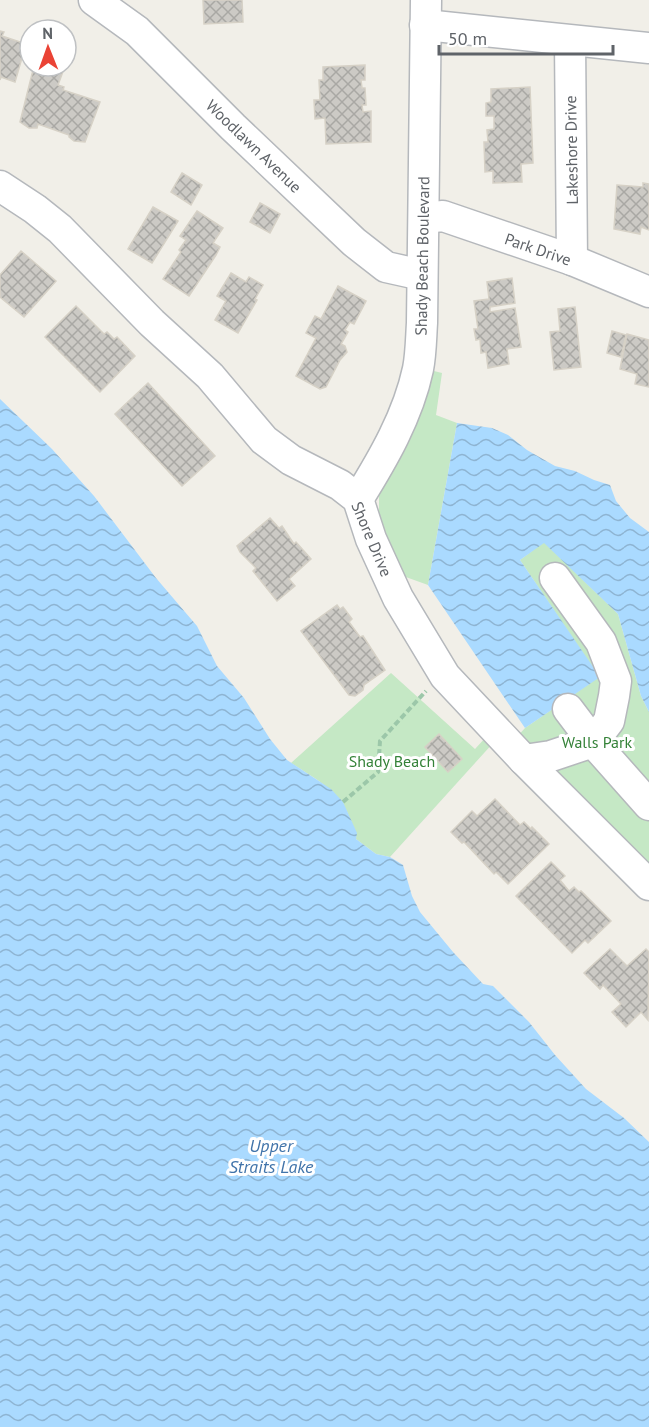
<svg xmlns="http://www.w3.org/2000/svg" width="649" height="1427" viewBox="0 0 649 1427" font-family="'PT Sans',sans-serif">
	<defs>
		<pattern id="water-waves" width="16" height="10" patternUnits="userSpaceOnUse" patternTransform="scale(1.5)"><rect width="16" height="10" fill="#aadaff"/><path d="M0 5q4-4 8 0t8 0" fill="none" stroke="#8eb4d2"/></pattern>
		<pattern id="building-cross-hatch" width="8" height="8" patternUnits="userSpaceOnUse" patternTransform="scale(1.5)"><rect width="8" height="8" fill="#cccac5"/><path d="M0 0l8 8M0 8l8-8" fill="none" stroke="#a9a8a4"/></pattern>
	</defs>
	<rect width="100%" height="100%" fill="#f1efe8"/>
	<!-- park -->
	<g fill="#c5e8c5">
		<polygon points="418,367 442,373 436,415 457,423 428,585 403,576 379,536 379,473"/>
		<polygon points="544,542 618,614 641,696 649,712 649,868 516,738 525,728 599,677 520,560"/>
		<path d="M 391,673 L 475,749 L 487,736 L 494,742 L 390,857 L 376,854 L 356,839 C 357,832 353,827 351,821 C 340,790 317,780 291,763 Z"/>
	</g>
	<!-- water -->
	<g fill="url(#water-waves)">
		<polygon points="0,399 52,449 94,496 156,578 197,626 217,666 244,698 270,739 287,760 331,789 343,802 357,833 356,839 376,854 390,857 403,865 412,896 420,912 453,952 483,984 493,986 529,1022 555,1055 586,1089 624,1118 649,1142 649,1427 0,1427"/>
		<polygon points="457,423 492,428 508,435 527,450 555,466 575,471 594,480 610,485 616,501 630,518 649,532 649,712 641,696 618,614 544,543 520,560 600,677 525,728 428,585"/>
	</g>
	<!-- building -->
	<g fill="url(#building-cross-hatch)" stroke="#d6d1c6" stroke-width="1.5">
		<polygon points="203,0 242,0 243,22 204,24"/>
		<polygon points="0,31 4,32 2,36 26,44 15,82 1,77 0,80"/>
		<polygon points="365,65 365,80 361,80 362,88 365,88 366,105 362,105 363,112 371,111 371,142 326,144 325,118 315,119 314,100 320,100 319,80 323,80 323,67"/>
		<polygon points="34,66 65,66 58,85 64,87 63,90 100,102 85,142 74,141 69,137 69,135 38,124 37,128 29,128 20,122"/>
		<polygon points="530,87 533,163 521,164 522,182 493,183 493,171 485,172 484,142 488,142 487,130 494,129 494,116 486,116 486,103 491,102 491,89"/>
		<polygon points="182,173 202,185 191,205 171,192"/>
		<polygon points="643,183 649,184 649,230 641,227 640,234 614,229 617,185 643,187"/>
		<polygon points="260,203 280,214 270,233 250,222"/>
		<polygon points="153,207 178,221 152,263 128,249"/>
		<polygon points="197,211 223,228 213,243 220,247 216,255 189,296 163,279 181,252 179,250 186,240 180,236"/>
		<polygon points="21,251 56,281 24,317 0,297 0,275"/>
		<polygon points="231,273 246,282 249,277 263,285 255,299 257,300 238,333 215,320 226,301 217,296"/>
		<polygon points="512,278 515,303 490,307 490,312 515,308 521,347 507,349 509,364 488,368 486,352 481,353 480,339 476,340 474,329 478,329 474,301 489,299 487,282"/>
		<polygon points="338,286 366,301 354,324 350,322 345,330 348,332 341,344 345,346 347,352 340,360 326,387 320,389 296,376 316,338 306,333 315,316 321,319"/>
		<polygon points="76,306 104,334 107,332 114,339 117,337 135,356 100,392 45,337"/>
		<polygon points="575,307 581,367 554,370 550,332 560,331 558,309"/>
		<polygon points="612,331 626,335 621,357 607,353"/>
		<polygon points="627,334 649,340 649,387 635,384 637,374 620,369"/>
		<polygon points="148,383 215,456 182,486 115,414"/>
		<polygon points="270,518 279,528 282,526 294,544 296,542 311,559 289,579 295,586 277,601 253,571 256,568 240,552 237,546"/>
		<polygon points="337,605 340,609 343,607 352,619 349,622 360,637 363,636 385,670 364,685 363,690 355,696 349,695 301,631"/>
		<polygon points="439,734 462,759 448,772 425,747"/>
		<polygon points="495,799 520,825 524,822 531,829 532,827 549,844 508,884 496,872 494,874 464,842 462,843 451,832 472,811 477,816"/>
		<polygon points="551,862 565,876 560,880 569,891 574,887 579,892 581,891 611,921 588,943 585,940 572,953 516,896"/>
		<polygon points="610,949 627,966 646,949 649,952 648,1020 641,1012 626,1027 612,1012 621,1004 603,985 600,989 584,973"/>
	</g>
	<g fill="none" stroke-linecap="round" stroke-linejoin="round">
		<defs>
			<g id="minor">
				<polyline points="94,0 137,31 233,127 354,242 386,267 422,275"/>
				<polyline points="425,25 649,48"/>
				<polyline points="570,41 572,260"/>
				<polyline points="0,186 35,209 60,229 152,323 210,376 264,440 291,460 340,485 358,499 371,539 398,598 445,676 524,760 649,885"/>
				<polyline points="424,218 443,216 572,260 649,292"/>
				<path d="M 358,499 C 383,459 408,416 418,369 C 421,354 421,338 422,323 L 426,0"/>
				<polyline points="568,709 593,742 649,805"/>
				<polyline points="524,760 551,756 593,742 609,721 614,696 616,681 601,642 555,578"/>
			</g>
		</defs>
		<!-- minor casing -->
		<use href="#minor" stroke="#b5b8bc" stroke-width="33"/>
		<!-- path -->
		<polyline stroke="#9cc7a9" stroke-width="4" stroke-dasharray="6 3" stroke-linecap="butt" points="343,802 378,772 380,741 426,691"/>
		<!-- minor -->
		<use href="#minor" stroke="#fff" stroke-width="30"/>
	</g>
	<g text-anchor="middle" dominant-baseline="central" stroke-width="6" stroke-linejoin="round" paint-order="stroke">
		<!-- street labels -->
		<g font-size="16" fill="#5f6368" stroke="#fff">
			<text transform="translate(254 146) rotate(44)">Woodlawn Avenue</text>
			<text transform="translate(571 150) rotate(-91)">Lakeshore Drive</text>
			<text transform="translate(538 249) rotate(19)">Park Drive</text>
			<text transform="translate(422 256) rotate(-89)">Shady Beach Boulevard</text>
			<text transform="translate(372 539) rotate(67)">Shore Drive</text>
		</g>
		<!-- park labels -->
		<g font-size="16" fill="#348238" stroke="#fff">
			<text x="597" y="742">Walls Park</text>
			<text x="392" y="761">Shady Beach</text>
		</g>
		<!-- water labels -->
		<g font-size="18" font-style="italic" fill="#4174aa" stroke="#fff">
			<text x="271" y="1145">Upper<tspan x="271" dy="21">Straits Lake</tspan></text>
		</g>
	</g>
	<!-- north arrow -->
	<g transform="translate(48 48) rotate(359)"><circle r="28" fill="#ffffff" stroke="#bfc1c3" stroke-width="1.5"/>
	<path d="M0-4.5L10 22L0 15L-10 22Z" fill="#ea4335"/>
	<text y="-9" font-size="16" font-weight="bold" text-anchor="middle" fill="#5f6368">N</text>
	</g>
	<!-- scale -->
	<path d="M439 45v9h174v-9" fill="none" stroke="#5f6368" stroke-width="3"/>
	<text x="448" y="45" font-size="18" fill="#5f6368" stroke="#ffffff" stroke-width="4.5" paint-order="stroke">50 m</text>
</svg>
